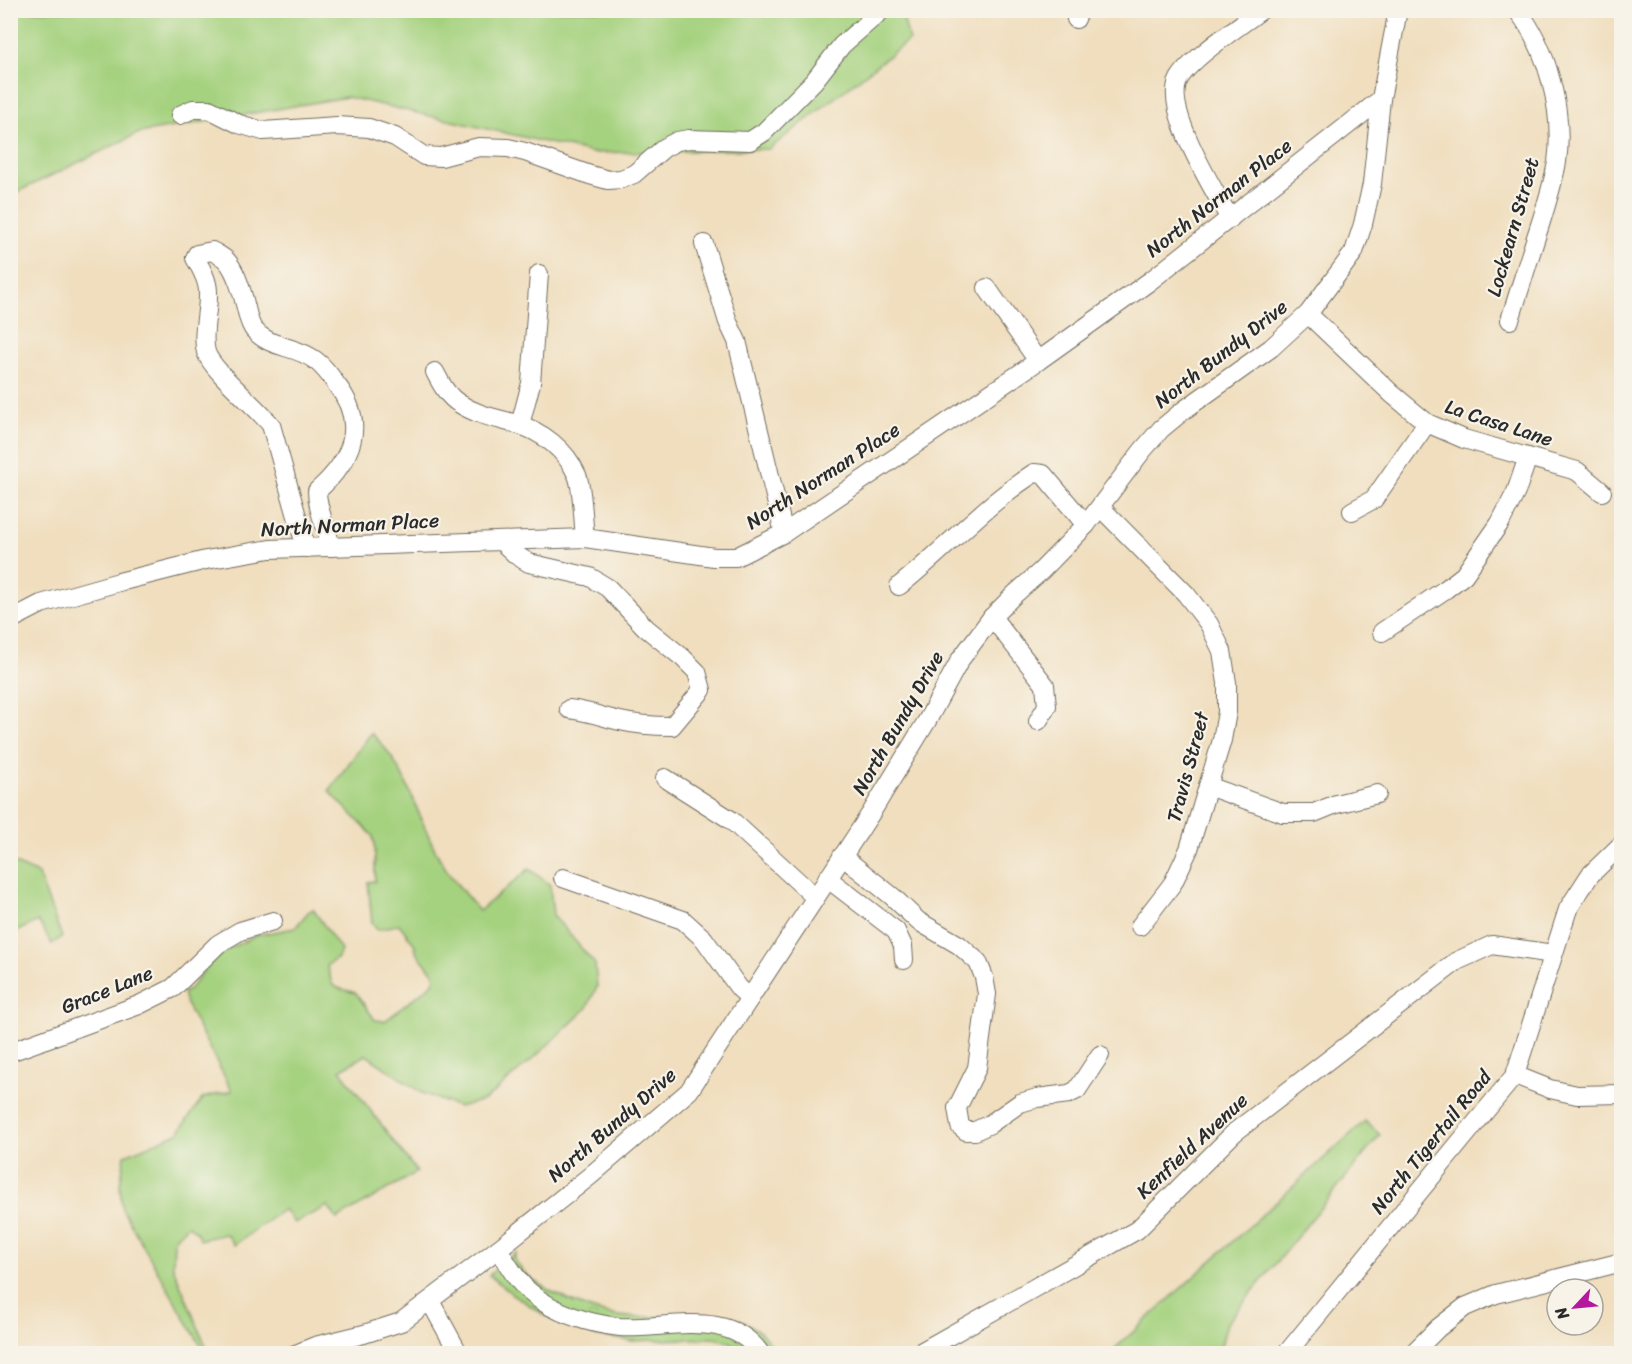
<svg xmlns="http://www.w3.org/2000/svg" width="1632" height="1364" viewBox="0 0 1632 1364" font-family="Sriracha,sans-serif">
	<defs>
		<pattern id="park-crowns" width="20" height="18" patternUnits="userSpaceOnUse" patternTransform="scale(1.5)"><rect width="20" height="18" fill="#a5d27f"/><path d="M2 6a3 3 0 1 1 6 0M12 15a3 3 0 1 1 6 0" fill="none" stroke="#8eb46e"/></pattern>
	</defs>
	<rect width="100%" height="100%" fill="#f7f3e8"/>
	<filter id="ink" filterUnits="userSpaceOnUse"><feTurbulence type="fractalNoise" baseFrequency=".0167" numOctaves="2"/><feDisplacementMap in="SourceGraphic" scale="12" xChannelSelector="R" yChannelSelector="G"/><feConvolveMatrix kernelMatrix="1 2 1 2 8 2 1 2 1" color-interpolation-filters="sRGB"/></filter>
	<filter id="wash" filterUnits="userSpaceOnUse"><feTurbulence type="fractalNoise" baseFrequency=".008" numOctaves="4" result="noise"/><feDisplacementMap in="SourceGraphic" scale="24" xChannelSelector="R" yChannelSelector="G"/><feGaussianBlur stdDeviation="1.35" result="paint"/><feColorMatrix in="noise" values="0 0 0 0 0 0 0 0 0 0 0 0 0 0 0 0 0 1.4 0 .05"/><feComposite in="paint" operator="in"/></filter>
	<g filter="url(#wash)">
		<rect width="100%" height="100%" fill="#f0debe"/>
		<!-- grass -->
		<g fill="#a5d27f" stroke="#687e55" stroke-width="1.5">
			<polygon points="901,10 909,40 769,149 593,153 347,97 139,133 11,195 11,11"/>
			<path d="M 371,733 C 410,768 417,823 444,866 C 454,882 467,896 479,911 L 529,869 L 550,885 L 553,915 L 595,964 L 597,987 L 586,1009 L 536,1056 L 485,1100 L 459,1107 L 422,1093 L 366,1055 L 340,1070 L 417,1172 L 337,1219 L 328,1206 L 294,1223 L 284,1209 L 234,1245 L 226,1234 L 200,1240 L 197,1233 L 188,1225 L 174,1239 L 173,1267 L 209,1353 L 205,1353 L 122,1209 L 120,1185 L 125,1155 L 178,1133 L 203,1098 L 232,1091 L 186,1004 L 183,993 L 189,990 L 211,962 L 227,950 L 256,935 L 295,928 L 308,912 L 313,909 L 341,950 L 338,958 L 327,965 L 332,984 L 338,988 L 356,993 L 375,1020 L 385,1021 L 433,983 L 435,975 L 416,952 L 415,945 L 399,924 L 377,930 L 372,923 L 368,882 L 375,881 L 375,852 L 373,836 L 329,791 Z"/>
			<polygon points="11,862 38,874 62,937 52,944 38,921 11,934"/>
			<polygon points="1365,1121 1380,1135 1227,1323 1219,1353 1110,1353"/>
		</g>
		<!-- park -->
		<path fill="url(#park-crowns)" stroke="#687e55" stroke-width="1.5" d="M 516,1253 L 514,1259 C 523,1275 539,1285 556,1294 C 579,1306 604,1316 630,1317 C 681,1320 746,1296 776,1353 L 746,1353 L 728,1341 L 713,1338 L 631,1341 L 597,1336 L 559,1323 L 543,1314 L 512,1294 L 489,1275 Z"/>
	</g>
	<g filter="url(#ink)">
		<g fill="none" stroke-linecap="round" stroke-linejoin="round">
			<defs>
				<g id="minor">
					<polyline points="1076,19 1079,10"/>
					<polyline points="180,115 193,109 209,109 239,124 263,131 337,126 369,128 395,137 424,156 441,157 479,147 508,148 525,152 590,175 608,180 621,179 634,174 664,148 677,141 689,139 750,141 764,132 814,81 842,45 882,10"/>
					<path d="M 1230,219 C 1215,191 1162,108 1179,79 C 1191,58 1240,26 1261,10"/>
					<polyline points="704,244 728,322 737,341 784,533"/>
					<polyline points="987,288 1038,361"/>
					<polyline points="1308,314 1392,394 1427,423 1464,439 1577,471 1602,492"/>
					<path d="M 1510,320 C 1520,289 1529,258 1539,228 C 1546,206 1553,184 1557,162 C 1564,113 1548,48 1517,10"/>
					<path d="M 435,372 C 441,384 448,397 460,404 C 477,415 496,418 516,424 C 542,431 566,450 577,475 C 583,489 583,522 585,538"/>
					<polyline points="520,425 531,383 539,274"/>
					<polyline points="1100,507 1186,594 1209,624 1222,651 1227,683 1227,712 1222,740 1189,849 1173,883 1140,926"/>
					<polyline points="1352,511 1374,499 1427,423"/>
					<path d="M 501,541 L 516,555 L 529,563 L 590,577 L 608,588 L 646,628 L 683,658 L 697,672 L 702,690 L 672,726 C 654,726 637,725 620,721 C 603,717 587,711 569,709"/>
					<path d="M 306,548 L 271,425 C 256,406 212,371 206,352 C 201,334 209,311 208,292 C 208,280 201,268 195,258 L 197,254 L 212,251 C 217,254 224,257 227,261 C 236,271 243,295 246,308 C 248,315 249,324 254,330 C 271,349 295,345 315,360 C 323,366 330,375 336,384 C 368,424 352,460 317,491 C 317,510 327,528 331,547"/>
					<path d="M 899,586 C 946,549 983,506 1034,473 L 1043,474 L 1086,525"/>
					<polyline points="992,617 1045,685 1047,706 1038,721"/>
					<polyline points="10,620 41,604 119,582 206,560 270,549 585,538 714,557 736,557 784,533 1038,361 1150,281 1381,99"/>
					<polyline points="1382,632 1446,589 1464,575 1500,523 1516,492 1528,457"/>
					<polyline points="665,778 731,820 815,897"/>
					<polyline points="1208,786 1283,813 1314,813 1336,804 1377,794"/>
					<polyline points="842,856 893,897 918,921 959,945 978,962 984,977 987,994 977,1068 957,1108 960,1126 966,1131 975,1131 990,1124 1020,1103 1037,1098 1069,1094 1077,1090 1100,1055"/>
					<polyline points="563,878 683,920 704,939 739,988 750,998"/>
					<polyline points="827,878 896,931 903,946 904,960"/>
					<polyline points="10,1052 139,1005 173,988 218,944 240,931 273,921"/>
					<polyline points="1515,1075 1550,1089 1577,1095 1622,1094"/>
					<path d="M 498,1249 C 508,1264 517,1282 531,1293 C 554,1313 590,1324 620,1327 C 666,1330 729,1307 761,1354"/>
					<polyline points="430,1301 459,1354"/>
					<polyline points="296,1354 315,1346 364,1334 401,1322 498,1249 590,1176 689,1091 871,813 928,719 960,660 992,617 1015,594 1041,571 1086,525 1142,451 1161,429 1184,410 1271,348 1308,314 1354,252 1363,224 1372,184 1381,99 1398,10"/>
					<polyline points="917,1354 1137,1230 1235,1132 1457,961 1492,945 1553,954"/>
					<polyline points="1286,1354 1515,1075 1568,909 1590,875 1622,844"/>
					<polyline points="1412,1354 1438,1328 1465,1307 1496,1294 1622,1262"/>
				</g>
			</defs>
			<!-- minor casing -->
			<use href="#minor" stroke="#706a5e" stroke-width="20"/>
			<!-- minor -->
			<use href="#minor" stroke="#fff" stroke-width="18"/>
		</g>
	</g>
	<g text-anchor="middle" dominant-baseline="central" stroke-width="4.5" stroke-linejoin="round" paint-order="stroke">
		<!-- street labels -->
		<g font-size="20" fill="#2b2b2b" stroke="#f7f3e8">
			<text transform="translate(1219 198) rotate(-38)">North Norman Place</text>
			<text transform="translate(1513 227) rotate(-74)">Lockearn Street</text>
			<text transform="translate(1221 354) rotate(-38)">North Bundy Drive</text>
			<text transform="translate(1499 423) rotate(18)">La Casa Lane</text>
			<text transform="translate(823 476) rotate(-33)">North Norman Place</text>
			<text transform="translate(350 525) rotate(-3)">North Norman Place</text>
			<text transform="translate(898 723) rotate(-60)">North Bundy Drive</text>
			<text transform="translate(1188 767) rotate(-75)">Travis Street</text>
			<text transform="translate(107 990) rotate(-22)">Grace Lane</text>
			<text transform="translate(612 1125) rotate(-41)">North Bundy Drive</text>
			<text transform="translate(1431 1142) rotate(-51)">North Tigertail Road</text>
			<text transform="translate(1192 1146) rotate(-43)">Kenfield Avenue</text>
		</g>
	</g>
	<!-- margin -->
	<rect width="1632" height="1364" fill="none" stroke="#f7f3e8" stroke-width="36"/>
	<!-- north arrow -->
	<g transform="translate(1575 1307) rotate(244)"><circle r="28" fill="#f7f3e8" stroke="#a5a39c" stroke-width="1.5"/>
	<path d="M0-4.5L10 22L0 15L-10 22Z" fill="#b5179e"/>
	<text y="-9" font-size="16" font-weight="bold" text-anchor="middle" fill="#2b2b2b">N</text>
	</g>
</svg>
